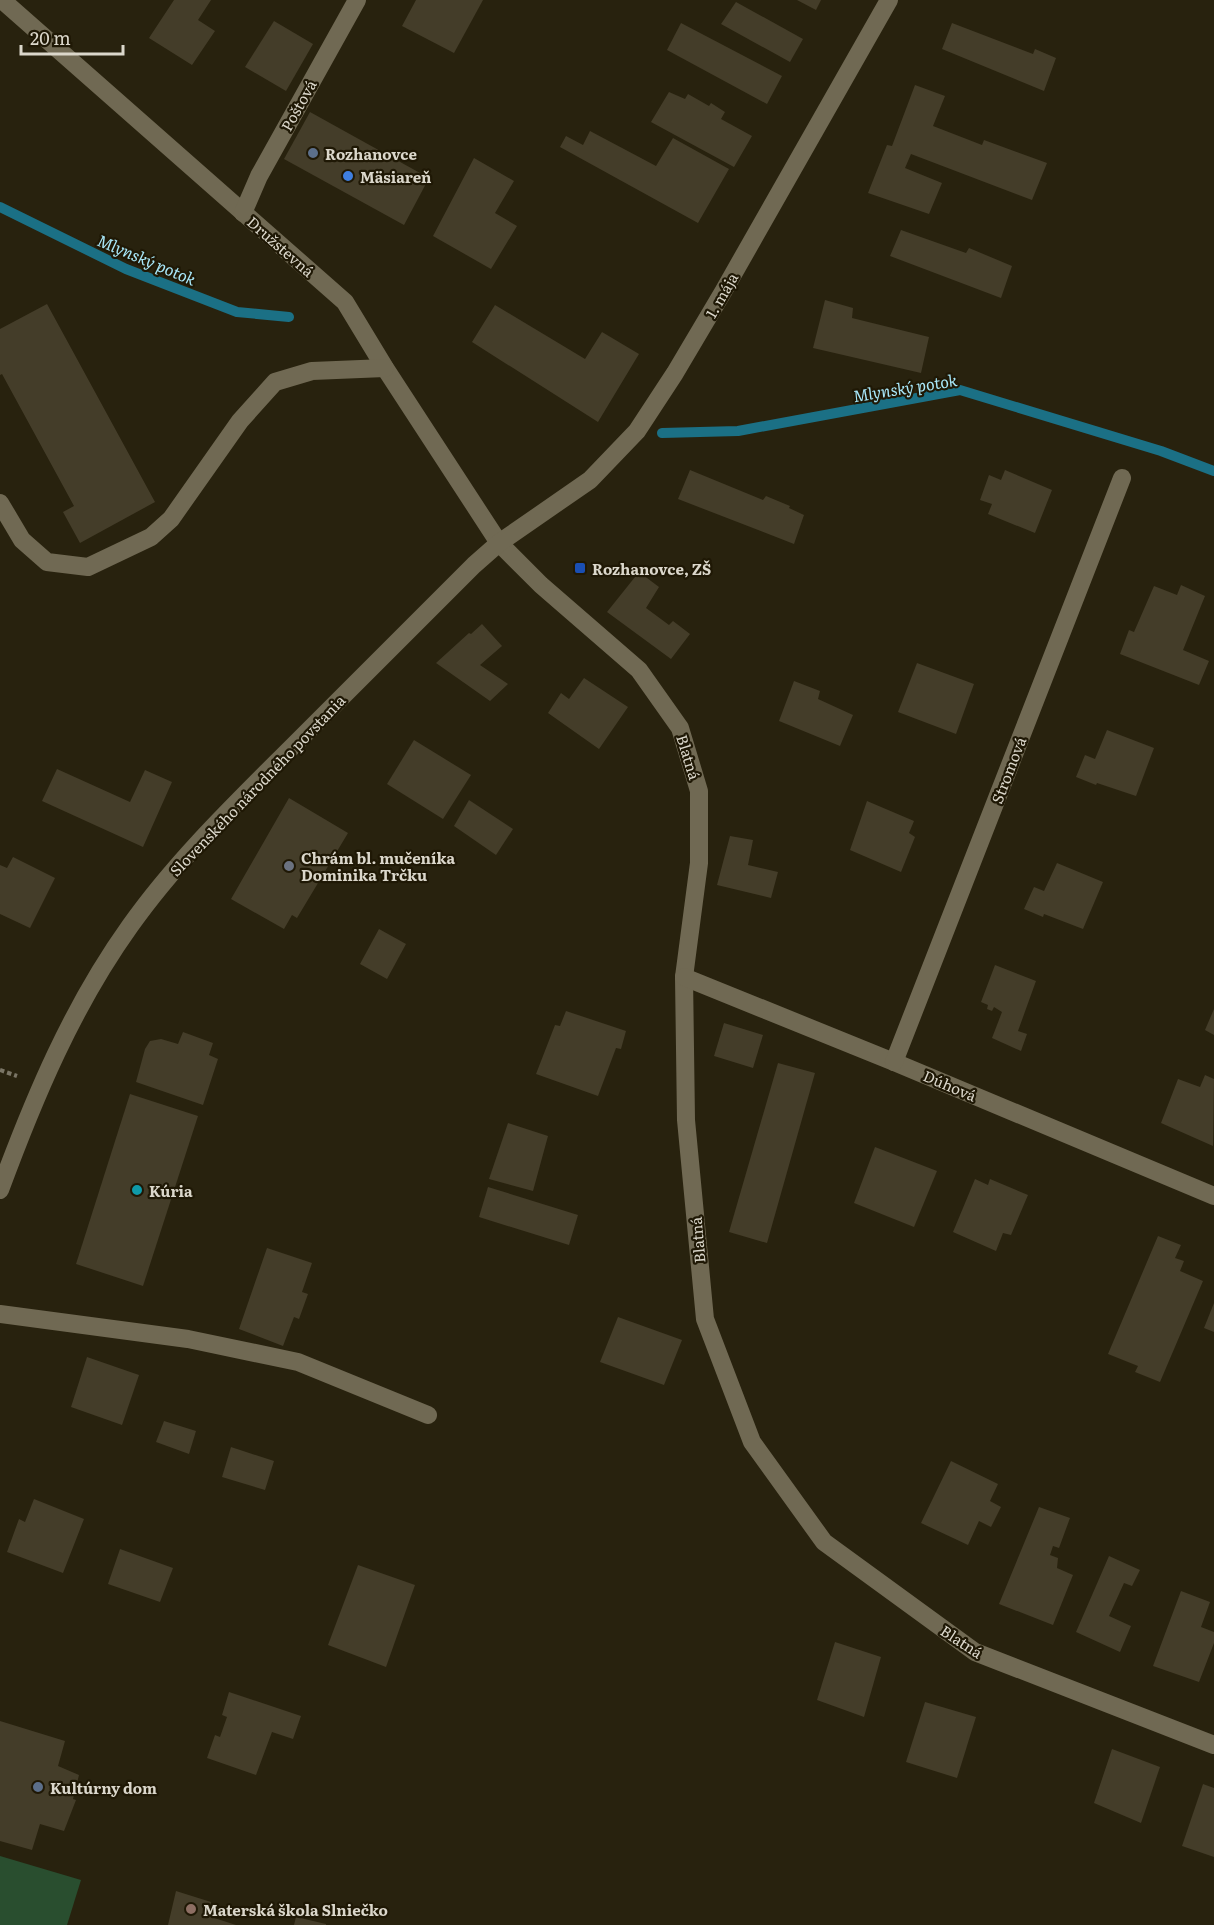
<svg xmlns="http://www.w3.org/2000/svg" width="1214" height="1925" viewBox="0 0 1214 1925" font-family="Literata,serif">
	<rect width="100%" height="100%" fill="#28220e"/>
	<!-- park -->
	<polygon fill="#294e2f" points="0,1856 81,1880 67,1925 0,1925"/>
	<g fill="none" stroke-linecap="round" stroke-linejoin="round">
		<!-- stream -->
		<g stroke="#1b7085" stroke-width="10">
			<polyline points="0,207 126,269 237,312 289,317"/>
			<polyline points="662,433 738,431 960,390 1161,451 1214,471"/>
		</g>
	</g>
	<!-- building -->
	<g fill="#443d29">
		<polygon points="174,0 211,0 198,20 215,31 192,65 149,38"/>
		<polygon points="416,0 483,0 454,53 402,26"/>
		<polygon points="797,0 821,0 816,10"/>
		<polygon points="736,2 803,39 790,62 721,24"/>
		<polygon points="274,21 313,44 286,91 245,67"/>
		<polygon points="681,23 782,76 767,104 667,50"/>
		<polygon points="952,23 1033,54 1035,49 1056,58 1044,91 942,49"/>
		<polygon points="915,85 945,96 933,126 982,145 984,140 1047,163 1032,200 911,154 905,168 942,183 929,214 868,193 887,145 892,146"/>
		<polygon points="669,92 685,99 688,94 709,106 711,103 725,112 721,119 752,136 734,167 651,122"/>
		<polygon points="310,112 429,178 404,225 284,159"/>
		<polygon points="590,131 656,166 673,138 729,169 698,223 560,147 566,136 583,145"/>
		<polygon points="474,158 514,181 495,213 517,226 491,269 433,236"/>
		<polygon points="901,230 966,253 969,248 1012,266 1001,298 890,256"/>
		<polygon points="825,300 853,308 852,318 929,337 921,373 813,348"/>
		<polygon points="47,304 155,502 80,543 63,512 74,506 2,374 0,375 0,329"/>
		<polygon points="495,305 585,359 602,332 639,354 598,422 472,342"/>
		<polygon points="690,470 763,500 766,496 790,506 789,508 804,515 794,544 678,499"/>
		<polygon points="1005,470 1052,490 1035,533 988,514 992,504 980,500 989,475 1001,480"/>
		<polygon points="639,572 659,587 646,608 669,625 673,621 690,634 671,659 607,612"/>
		<polygon points="1181,585 1205,596 1183,650 1209,661 1199,685 1120,654 1129,630 1134,632 1154,586 1177,595"/>
		<polygon points="482,624 502,646 480,665 508,684 490,701 436,663 469,633 471,634"/>
		<polygon points="917,663 974,684 956,734 898,712"/>
		<polygon points="584,678 628,707 599,749 548,713 561,693 569,699"/>
		<polygon points="794,681 820,691 818,699 853,715 840,746 779,721"/>
		<polygon points="1107,730 1154,748 1136,796 1097,783 1096,785 1076,777 1085,755 1095,759"/>
		<polygon points="414,740 471,775 443,819 387,784"/>
		<polygon points="57,769 130,802 145,770 172,782 143,847 42,801"/>
		<polygon points="289,798 348,833 297,918 292,915 284,929 231,899"/>
		<polygon points="469,800 513,829 496,855 454,826"/>
		<polygon points="867,801 914,821 909,833 915,837 901,872 850,850"/>
		<polygon points="730,836 753,840 748,865 778,872 771,898 717,885"/>
		<polygon points="13,857 55,878 30,928 0,914 0,865 7,868"/>
		<polygon points="1057,863 1103,882 1083,929 1044,914 1043,917 1024,909 1034,887 1044,891"/>
		<polygon points="379,929 406,944 387,979 360,964"/>
		<polygon points="995,965 1036,981 1018,1031 1027,1034 1021,1051 992,1038 1002,1012 994,1007 992,1011 987,1009 988,1005 981,1002"/>
		<polygon points="1214,1009 1214,1035 1205,1030"/>
		<polygon points="566,1011 626,1031 621,1049 616,1048 598,1096 536,1074 555,1025 560,1026"/>
		<polygon points="724,1023 763,1035 753,1068 714,1056"/>
		<polygon points="183,1032 213,1043 209,1055 218,1059 203,1105 136,1082 145,1049 150,1041 161,1039 178,1044"/>
		<polygon points="778,1063 815,1073 767,1243 729,1232"/>
		<polygon points="1205,1075 1214,1079 1213,1146 1161,1123 1178,1079 1200,1087"/>
		<polygon points="130,1094 198,1116 143,1286 76,1264"/>
		<polygon points="508,1123 548,1136 533,1191 489,1179"/>
		<polygon points="875,1147 937,1171 914,1227 854,1203"/>
		<polygon points="975,1179 988,1185 990,1179 1028,1195 1011,1235 1003,1233 996,1251 953,1232"/>
		<polygon points="488,1187 578,1215 569,1245 479,1217"/>
		<polygon points="1158,1236 1181,1245 1175,1258 1184,1261 1180,1271 1203,1281 1160,1382 1135,1372 1138,1366 1108,1354"/>
		<polygon points="267,1248 312,1263 302,1292 308,1294 299,1319 294,1317 283,1346 239,1329"/>
		<polygon points="1214,1303 1214,1332 1204,1328"/>
		<polygon points="618,1317 682,1340 664,1385 600,1362"/>
		<polygon points="87,1357 139,1375 122,1425 71,1407"/>
		<polygon points="164,1421 196,1431 189,1454 156,1442"/>
		<polygon points="231,1447 274,1461 265,1490 222,1477"/>
		<polygon points="951,1461 998,1484 990,1501 1001,1507 991,1527 979,1521 968,1545 921,1523"/>
		<polygon points="34,1499 84,1519 63,1573 7,1552 19,1519 25,1522"/>
		<polygon points="1039,1507 1070,1518 1059,1548 1053,1546 1050,1555 1058,1558 1057,1568 1073,1575 1053,1625 999,1604"/>
		<polygon points="120,1549 173,1568 160,1602 108,1584"/>
		<polygon points="1109,1556 1140,1570 1132,1586 1124,1583 1109,1616 1131,1626 1120,1652 1076,1632"/>
		<polygon points="358,1565 415,1585 386,1667 328,1645"/>
		<polygon points="1181,1591 1210,1602 1201,1627 1214,1632 1214,1643 1199,1682 1153,1666"/>
		<polygon points="835,1642 881,1657 864,1717 817,1700"/>
		<polygon points="229,1692 301,1716 293,1739 272,1732 256,1775 207,1758 215,1735 220,1737 227,1717 222,1715"/>
		<polygon points="925,1702 976,1717 957,1778 906,1762"/>
		<polygon points="0,1721 65,1741 58,1766 79,1775 73,1799 76,1800 64,1831 40,1824 32,1850 0,1841"/>
		<polygon points="1112,1749 1160,1767 1141,1823 1094,1803"/>
		<polygon points="1203,1784 1214,1788 1214,1857 1182,1846"/>
		<polygon points="176,1891 211,1902 208,1916 236,1925 168,1925"/>
		<polygon points="296,1917 326,1924 326,1925 294,1925"/>
	</g>
	<g fill="none" stroke-linecap="round" stroke-linejoin="round">
		<!-- path -->
		<polyline stroke="#7a7565" stroke-width="4" stroke-dasharray="4.5 3" stroke-linecap="butt" points="0,1070 17,1076"/>
		<!-- minor -->
		<g stroke="#706953" stroke-width="18">
			<polyline points="2,0 345,302 385,368 499,543 541,585 639,670 680,728 699,791 699,863 684,977 686,1120 705,1319 752,1442 824,1542 975,1652 1214,1745"/>
			<polyline points="243,213 259,176 357,0"/>
			<polyline points="0,503 22,540 47,562 88,567 151,537 171,519 240,421 275,382 312,371 385,368"/>
			<polyline points="684,977 894,1062 1214,1196"/>
			<polyline points="894,1062 1122,478"/>
			<path d="M 0,1190 C 34,1098 72,1007 130,926 C 176,861 235,804 291,748 C 352,687 413,626 474,565 L 499,543 L 590,480 L 637,431 L 675,373 L 723,292 L 889,0"/>
			<polyline points="0,1314 188,1339 298,1362 428,1415"/>
		</g>
	</g>
	<!-- markers -->
	<g fill="#5c6f8a" stroke="#1f1805" stroke-width="2">
		<circle cx="313" cy="153" r="6"/>
		<circle cx="38" cy="1787" r="6"/>
	</g>
	<circle fill="#3f7fe0" stroke="#1f1805" stroke-width="2" cx="348" cy="176" r="6"/>
	<rect fill="#1a4fb4" stroke="#1f1805" stroke-width="2" x="574" y="562" width="12" height="12" rx="3"/>
	<circle fill="#6b7280" stroke="#1f1805" stroke-width="2" cx="289" cy="866" r="6"/>
	<circle fill="#0f9aa8" stroke="#1f1805" stroke-width="2" cx="137" cy="1190" r="6"/>
	<circle fill="#8d6e63" stroke="#1f1805" stroke-width="2" cx="191" cy="1909" r="6"/>
	<g text-anchor="middle" dominant-baseline="central" stroke-width="4.5" stroke-linejoin="round" paint-order="stroke">
		<!-- street labels -->
		<g font-size="15" fill="#dbd7cb" stroke="#1f1805">
			<text transform="translate(298 105) rotate(-61)">Poštová</text>
			<text transform="translate(281 246) rotate(41)">Družstevná</text>
			<text transform="translate(721 295) rotate(-60)">1. mája</text>
			<text transform="translate(689 757) rotate(73)">Blatná</text>
			<text transform="translate(1008 770) rotate(-69)">Stromová</text>
			<text transform="translate(257 785) rotate(-46)">Slovenského národného povstania</text>
			<text transform="translate(950 1085) rotate(23)">Dúhová</text>
			<text transform="translate(697 1240) rotate(-95)">Blatná</text>
			<text transform="translate(962 1641) rotate(33)">Blatná</text>
		</g>
		<!-- poi labels -->
		<g font-size="15" font-weight="bold" fill="#dbd7cb" stroke="#1f1805" text-anchor="start">
			<text x="325" y="153">Rozhanovce</text>
			<text x="360" y="176">Mäsiareň</text>
			<text x="592" y="568">Rozhanovce, ZŠ</text>
			<text x="301" y="857">Chrám bl. mučeníka<tspan x="301" dy="17">Dominika Trčku</tspan></text>
			<text x="149" y="1190">Kúria</text>
			<text x="50" y="1787">Kultúrny dom</text>
			<text x="203" y="1909">Materská škola Slniečko</text>
		</g>
		<!-- water labels -->
		<g font-size="16" font-style="italic" fill="#a9e8fa" stroke="#1f1805">
			<text transform="translate(147 259) rotate(23)">Mlynský potok</text>
			<text transform="translate(905 387) rotate(-9)">Mlynský potok</text>
		</g>
	</g>
	<!-- scale -->
	<path d="M21 45v9h102v-9" fill="none" stroke="#dbd7cb" stroke-width="3"/>
	<text x="30" y="45" font-size="18" fill="#dbd7cb" stroke="#1f1805" stroke-width="4.5" paint-order="stroke">20 m</text>
</svg>
